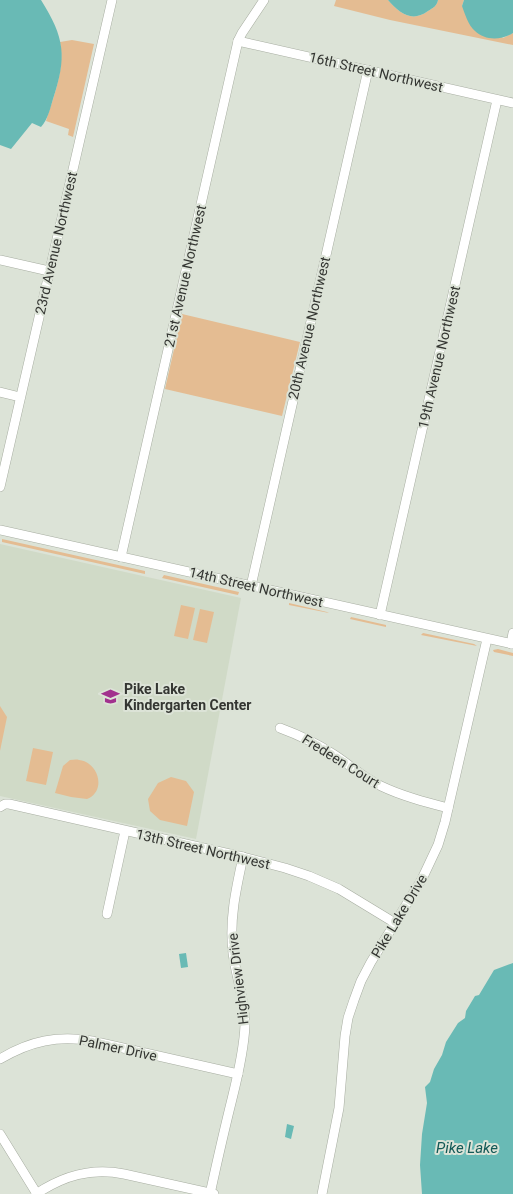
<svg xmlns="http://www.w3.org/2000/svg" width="513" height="1194" viewBox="0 0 513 1194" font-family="Roboto,sans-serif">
	<rect width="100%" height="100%" fill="#dce3d7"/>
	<!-- built -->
	<polygon fill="#d0dac7" points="0,544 241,598 196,839 0,796"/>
	<!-- green -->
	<g fill="#e4bc92">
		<path d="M 336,0 L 388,0 C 399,13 412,23 428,11 C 433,8 437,6 438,0 L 464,0 L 462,6 L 503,38 L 513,33 L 513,45 L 390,20 L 334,6 Z"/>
		<path d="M 72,40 L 94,44 L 73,137 L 68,135 L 69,129 L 46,121 C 54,95 65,70 60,42 Z"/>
		<polygon points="182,314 300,342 282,416 165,389"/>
		<polygon points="2,539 145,571 145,574 2,542"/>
		<polygon points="164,575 239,592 238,595 162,578"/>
		<polygon points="289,603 327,612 329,613 289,605"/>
		<polygon points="181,605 195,608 188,639 174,636"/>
		<polygon points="200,609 214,612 207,643 193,640"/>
		<polygon points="351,617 386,625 386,627 350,619"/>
		<polygon points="423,633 474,644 477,646 421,635"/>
		<polygon points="498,649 513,653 513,656 494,652 493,650"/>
		<polygon points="0,706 7,717 0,751"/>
		<polygon points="33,748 53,752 46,785 26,781"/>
		<path d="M 70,760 C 73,760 76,759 79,760 C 94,761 104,781 95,793 C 93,796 90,798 87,799 L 71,797 L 55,793 L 63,766 Z"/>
		<polygon points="171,777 186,781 194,792 187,826 160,820 150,811 148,799 158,783"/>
	</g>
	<!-- water -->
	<g fill="#69bab5">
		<path d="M 0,0 L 41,0 C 65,38 67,57 53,99 C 50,109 48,119 41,127 L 32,123 L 11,149 L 0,145 Z"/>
		<path d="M 388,0 L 438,0 C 437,6 433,8 428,11 C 412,23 399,13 388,0 Z"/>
		<path d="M 464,0 L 513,0 L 513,33 C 502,40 485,41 475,31 C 468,25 465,14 462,6 Z"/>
		<polygon points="186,953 188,967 181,968 179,954"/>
		<polygon points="513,963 513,1194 422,1194 420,1165 422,1134 427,1103 425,1087 430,1082 434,1069 442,1055 446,1042 458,1023 465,1018 466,1011 475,996 479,995 494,970"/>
		<polygon points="287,1124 294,1126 291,1139 285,1137"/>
	</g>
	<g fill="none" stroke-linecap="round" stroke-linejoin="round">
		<defs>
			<g id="minor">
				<polyline points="238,41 513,103"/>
				<polyline points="0,260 49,271"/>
				<polyline points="0,392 20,397"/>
				<polyline points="0,487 112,0"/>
				<polyline points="0,530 513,644"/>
				<polyline points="121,557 238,41 242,33 264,0"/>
				<polyline points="251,586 368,70"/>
				<polyline points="380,615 497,100"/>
				<polyline points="511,644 513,633"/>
				<path d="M 280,728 C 299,735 316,743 333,754 C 349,764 363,778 381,786 C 402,796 425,802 448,808"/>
				<polyline points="0,807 5,804 9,804 243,857 285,868 309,876 339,889 395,923"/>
				<polyline points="107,914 125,831"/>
				<path d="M 0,1059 C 30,1041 58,1035 92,1041 L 238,1074"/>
				<polyline points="0,1134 37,1194"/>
				<path d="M 36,1194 C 63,1176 91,1167 124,1174 L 214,1194"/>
				<path d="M 210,1194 C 217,1162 224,1131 232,1099 C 238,1075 244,1050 245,1025 C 245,1000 236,977 233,953 C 229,920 236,889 243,857"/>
				<polyline points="322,1194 339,1108 345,1036 348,1018 354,1000 361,981 371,962 422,879 438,845 445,822 487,639"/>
			</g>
		</defs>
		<!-- minor casing -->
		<use href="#minor" stroke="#a7ada1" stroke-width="10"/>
		<!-- minor -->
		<use href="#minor" stroke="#fff" stroke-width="9"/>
	</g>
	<!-- icons -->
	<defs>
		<symbol id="school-bare" viewBox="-9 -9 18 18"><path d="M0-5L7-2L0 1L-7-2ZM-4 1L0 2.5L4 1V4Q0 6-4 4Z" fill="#a2318e" stroke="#dce3d7" stroke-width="2.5" paint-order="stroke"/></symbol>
	</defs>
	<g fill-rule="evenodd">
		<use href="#school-bare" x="98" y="684" width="25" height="25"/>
	</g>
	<g text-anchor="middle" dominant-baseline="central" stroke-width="4" stroke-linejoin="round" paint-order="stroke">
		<!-- street labels -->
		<g font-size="14" fill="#343632" stroke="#dce3d7">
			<text transform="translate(376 72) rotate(13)">16th Street Northwest</text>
			<text transform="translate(56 243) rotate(-77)">23rd Avenue Northwest</text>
			<text transform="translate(185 276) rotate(-77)">21st Avenue Northwest</text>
			<text transform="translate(309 328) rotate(-77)">20th Avenue Northwest</text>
			<text transform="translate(439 357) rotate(-77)">19th Avenue Northwest</text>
			<text transform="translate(256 587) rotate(13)">14th Street Northwest</text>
			<text transform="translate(341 761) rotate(32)">Fredeen Court</text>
			<text transform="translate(203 849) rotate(13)">13th Street Northwest</text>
			<text transform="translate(399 916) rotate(-59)">Pike Lake Drive</text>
			<text transform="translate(238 979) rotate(-97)">Highview Drive</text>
			<text transform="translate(118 1048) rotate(12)">Palmer Drive</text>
		</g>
		<!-- poi labels -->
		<g font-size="14" font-weight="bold" fill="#343632" stroke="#dce3d7" text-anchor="start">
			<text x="124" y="689">Pike Lake<tspan x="124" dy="16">Kindergarten Center</tspan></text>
		</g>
		<!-- water labels -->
		<g font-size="15" font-style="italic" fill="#135956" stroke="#dce3d7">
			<text x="467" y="1148">Pike Lake</text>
		</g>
	</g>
</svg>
